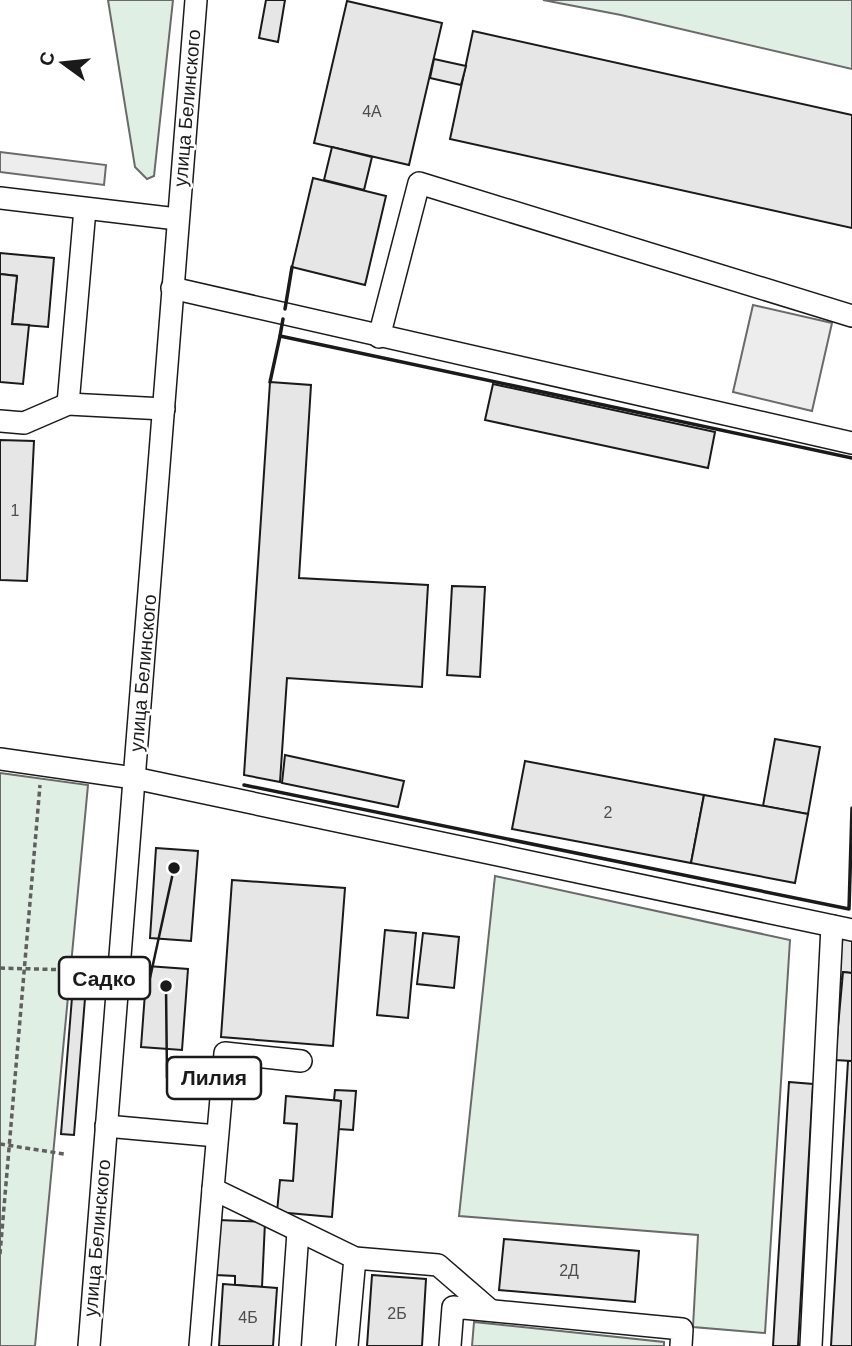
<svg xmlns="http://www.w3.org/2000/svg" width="852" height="1346" viewBox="0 0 852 1346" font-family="Arial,sans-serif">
	<rect width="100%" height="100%" fill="#fff"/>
	<!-- green -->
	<g fill="#e0efe3" stroke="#6a6a6a" stroke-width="2">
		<polygon points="108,0 173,0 154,176 147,179 135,167"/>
		<polygon points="543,0 852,0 852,69 621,15"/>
		<polygon points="0,773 88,785 35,1346 0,1346"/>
		<polygon points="495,876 790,940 765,1333 693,1327 698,1235 459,1216"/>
		<polygon points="474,1322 664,1342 664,1346 472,1346"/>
	</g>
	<!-- parking -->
	<g fill="#ededed" stroke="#6a6a6a" stroke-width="2">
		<polygon points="0,152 106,165 104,185 0,172"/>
		<polygon points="753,305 832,323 812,411 733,392"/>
	</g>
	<!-- building -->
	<g fill="#e6e6e6" stroke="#1a1a1a" stroke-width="2">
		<polygon points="266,0 285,0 278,42 259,38"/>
		<polygon points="347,1 442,23 409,165 314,143"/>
		<polygon points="473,31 852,115 852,228 450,139"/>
		<polygon points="434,59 466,66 461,85 430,78"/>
		<polygon points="332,147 372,157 364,190 324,180"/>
		<polygon points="313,178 386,196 365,285 292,267"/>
		<polygon points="0,253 54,258 48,327 12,324 17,276 0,274"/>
		<polygon points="0,274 17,276 12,324 29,325 23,384 0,382"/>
		<polygon points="270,382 311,385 299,578 428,585 422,687 287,678 280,782 244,775"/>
		<polygon points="493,384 715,432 708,468 485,420"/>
		<polygon points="0,440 34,441 27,581 0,580"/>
		<polygon points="452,586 485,587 480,677 447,675"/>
		<polygon points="775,739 820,747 808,814 763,806"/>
		<polygon points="285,755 404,781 398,807 282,783"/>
		<polygon points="525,761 704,795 691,863 512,829"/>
		<polygon points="704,795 808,814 795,883 691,863"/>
		<polygon points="156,848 198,851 191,941 150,938"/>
		<polygon points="232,880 345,888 333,1046 221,1037"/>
		<polygon points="385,930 416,933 408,1018 377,1015"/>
		<polygon points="423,933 459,937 454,988 417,984"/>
		<polygon points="837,936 852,937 852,973 843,972 842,979 834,979"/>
		<polygon points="147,966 188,969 182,1050 141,1047"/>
		<polygon points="843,972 852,973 852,1061 835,1060"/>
		<polygon points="73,985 86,986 74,1135 61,1134"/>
		<polygon points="848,1061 852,1061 852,1346 831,1346"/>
		<polygon points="789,1082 813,1084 798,1346 773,1346"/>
		<polygon points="335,1090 356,1091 353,1130 338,1129 341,1101 334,1100"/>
		<polygon points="286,1096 341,1101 332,1217 277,1212 280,1180 293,1181 297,1124 284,1123"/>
		<polygon points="218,1220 265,1222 262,1287 235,1285 235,1276 216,1275"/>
		<polygon points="504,1239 639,1251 635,1302 499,1290"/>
		<polygon points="372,1275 426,1279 422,1346 367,1346"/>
		<polygon points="223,1284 277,1288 273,1346 219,1346"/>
	</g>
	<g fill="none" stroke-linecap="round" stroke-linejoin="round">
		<defs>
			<g id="minor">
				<polyline points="0,198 177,219"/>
				<polyline points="172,288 852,443"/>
				<polyline points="379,337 419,183 852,316"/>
				<polyline points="68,404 85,209"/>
				<polyline points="0,421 24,423 68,404 164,409"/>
				<polyline points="0,759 134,778 852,930"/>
				<polyline points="301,1061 225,1053 213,1189 355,1258 438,1265 490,1310"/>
				<polyline points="106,1126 217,1136"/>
				<polyline points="89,1346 196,0"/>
				<polyline points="200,1346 213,1189"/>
				<polyline points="290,1346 298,1232"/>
				<polyline points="347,1346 355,1258"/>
				<polyline points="450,1346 453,1307 682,1329 681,1346"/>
				<polyline points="811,1346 832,926"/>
			</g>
		</defs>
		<!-- minor casing -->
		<use href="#minor" stroke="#1a1a1a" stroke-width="24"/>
		<!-- path -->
		<g stroke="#5f5f5f" stroke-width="3.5" stroke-dasharray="5 3.5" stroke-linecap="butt">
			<polyline points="0,968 70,970"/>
			<polyline points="0,1144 64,1154"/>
			<polyline points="0,1254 40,785"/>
		</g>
		<!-- minor -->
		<use href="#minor" stroke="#fff" stroke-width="21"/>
		<!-- wall -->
		<g stroke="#1a1a1a" stroke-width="3.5">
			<polyline points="285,309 292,267"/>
			<polyline points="280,336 283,319"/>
			<polyline points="270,382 280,336 852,458"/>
			<polyline points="244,785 849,909 852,808"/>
		</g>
	</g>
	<g text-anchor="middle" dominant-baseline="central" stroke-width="5" stroke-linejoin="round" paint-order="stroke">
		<!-- number labels -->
		<g font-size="16" fill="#4d4d4d">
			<text x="372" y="111">4А</text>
			<text x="15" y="510">1</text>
			<text x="608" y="812">2</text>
			<text x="569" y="1270">2Д</text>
			<text x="397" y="1313">2Б</text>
			<text x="248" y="1317">4Б</text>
		</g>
		<!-- street labels -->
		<g font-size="19" fill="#1a1a1a" stroke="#fff">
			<text transform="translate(187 108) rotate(-85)">улица Белинского</text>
			<text transform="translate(143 673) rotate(-85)">улица Белинского</text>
			<text transform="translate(97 1238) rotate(-85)">улица Белинского</text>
		</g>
	</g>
	<!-- callouts -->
	<path fill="none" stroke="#1a1a1a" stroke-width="2.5" d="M174 868L150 978M166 986L167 1078"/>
	<g fill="#1a1a1a" stroke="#fff" stroke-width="2.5">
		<circle cx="174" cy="868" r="7"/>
		<circle cx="166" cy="986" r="7"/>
	</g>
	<g fill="#fff" stroke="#1a1a1a" stroke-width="2.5">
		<rect x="59" y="957" width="91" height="42" rx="7"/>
		<rect x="167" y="1057" width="94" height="42" rx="7"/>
	</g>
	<g font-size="21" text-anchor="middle" font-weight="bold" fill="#1a1a1a">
		<text x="104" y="986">Садко</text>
		<text x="214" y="1085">Лилия</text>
	</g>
	<!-- north arrow -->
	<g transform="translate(63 63) rotate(285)" stroke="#ffffff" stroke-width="5" paint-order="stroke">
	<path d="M0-5L12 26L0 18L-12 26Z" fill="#1a1a1a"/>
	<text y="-10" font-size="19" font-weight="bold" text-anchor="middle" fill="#1a1a1a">С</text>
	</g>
</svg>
